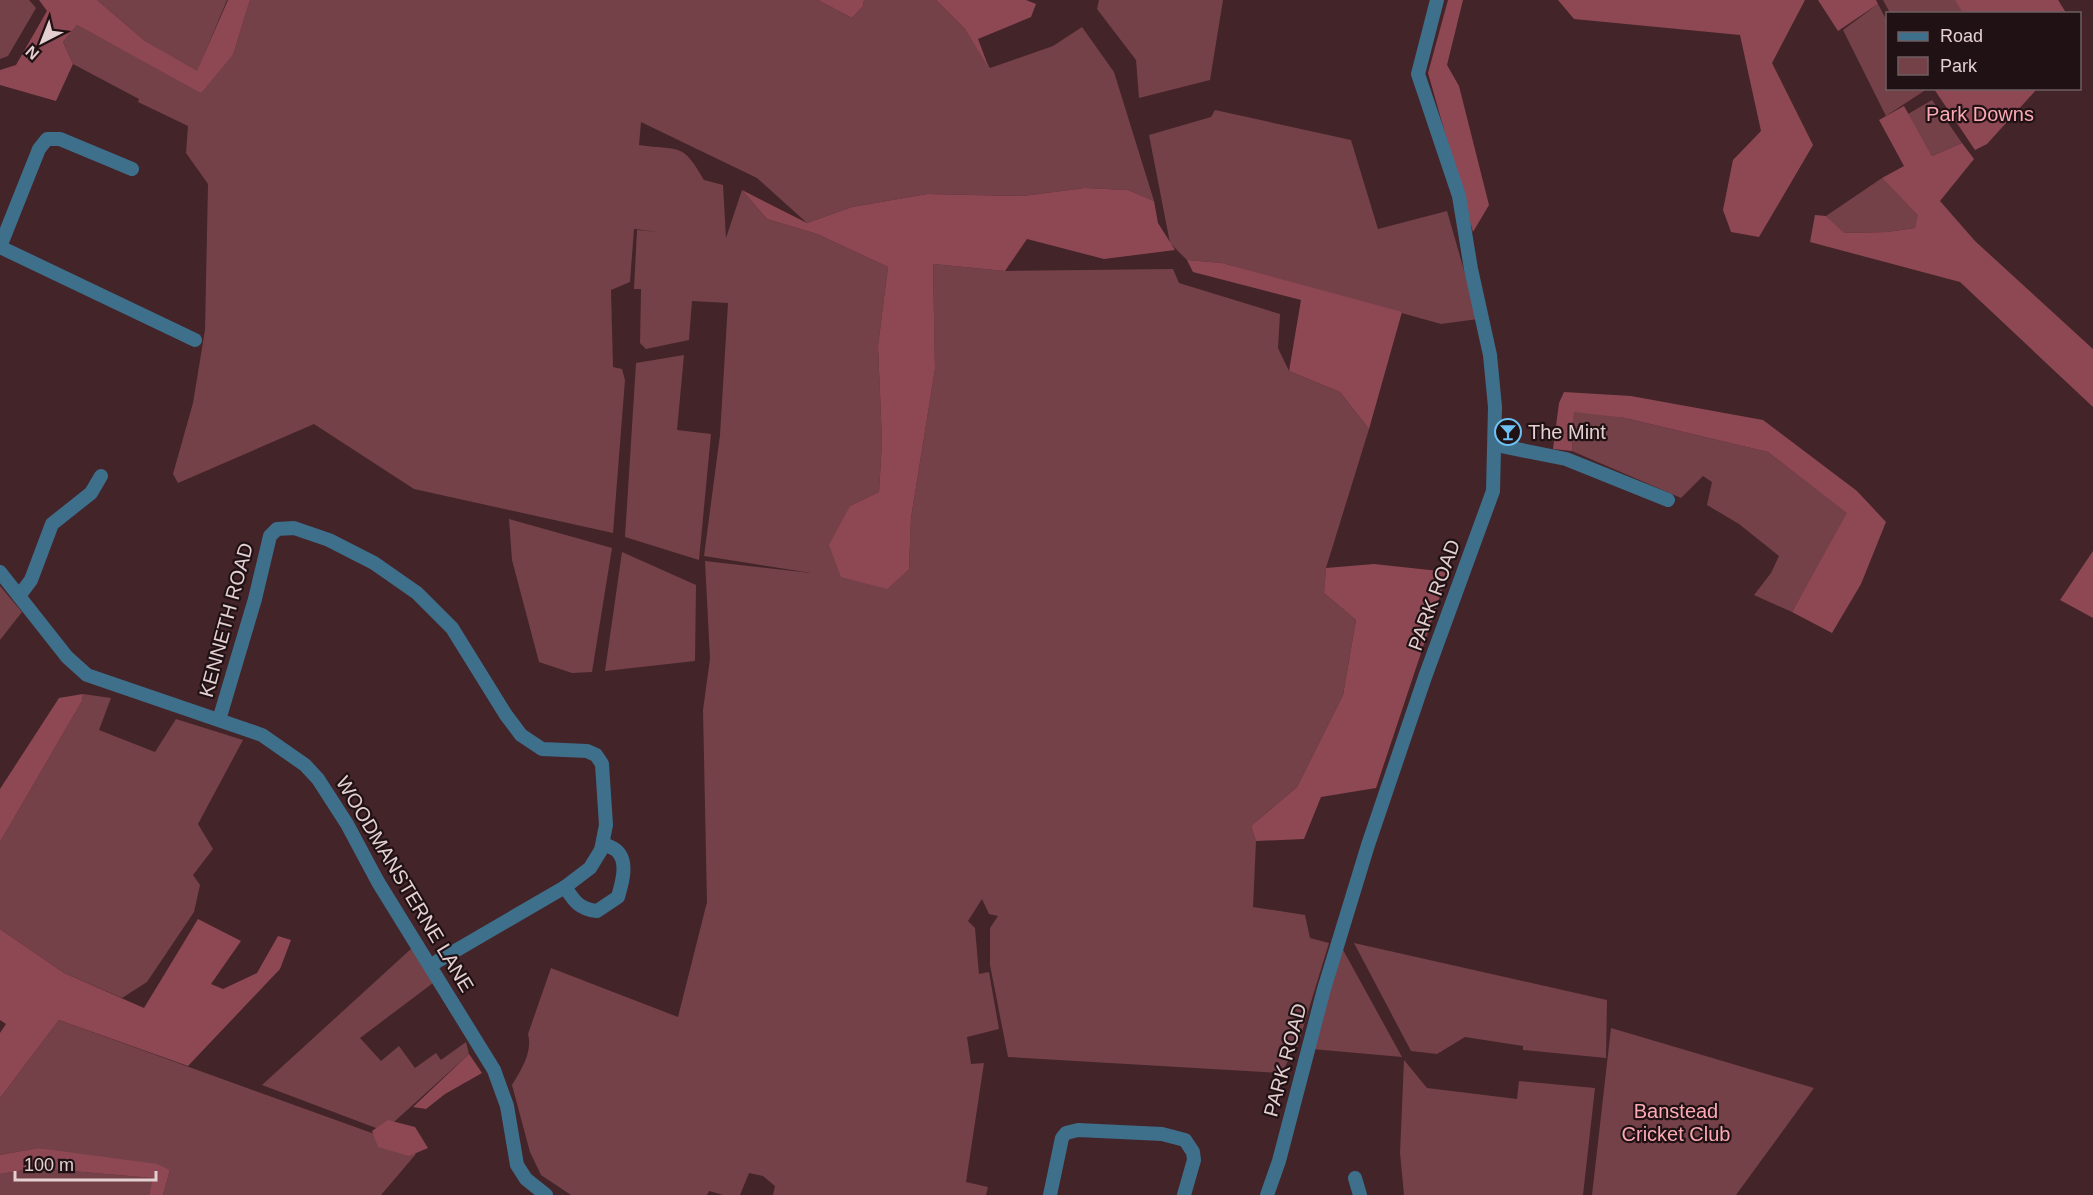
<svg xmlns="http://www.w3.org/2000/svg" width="2093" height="1195" viewBox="0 0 2093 1195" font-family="Arial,sans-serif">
	<rect width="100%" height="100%" fill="#432429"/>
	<!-- green -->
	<g fill="#744148">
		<polygon points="0,0 29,0 36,8 8,56 0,59"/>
		<polygon points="97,0 227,0 197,72 145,41"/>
		<path d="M 250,0 L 818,0 L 852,18 L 863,6 L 864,0 L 936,0 L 965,29 L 990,68 L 1053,46 L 1082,27 L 1114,72 L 1154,201 L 1128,190 L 1085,188 L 1023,196 L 927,194 L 852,207 L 807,223 L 757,178 L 641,122 L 639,145 C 679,151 682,141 704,180 L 723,185 L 726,238 L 742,190 L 767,219 L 817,234 L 888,267 L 878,346 L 882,441 L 879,492 L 850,506 L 909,569 L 911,518 L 935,369 L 933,264 L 1005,271 L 1173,269 L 1179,283 L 1280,314 L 1278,348 L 1289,371 L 1340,392 L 1369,429 L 1326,568 L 1324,593 L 1356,620 L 1343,695 L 1297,787 L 1251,826 L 1256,841 L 1253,907 L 1305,915 L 1310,938 L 1329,943 L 1297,1048 L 1294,1048 L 1282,1073 L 1008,1057 L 990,965 L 990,928 L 998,916 L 989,914 L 982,899 L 968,921 L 975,928 L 979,974 L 989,972 L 999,1029 L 967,1037 L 971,1064 L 984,1063 L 966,1182 L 988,1187 L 986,1195 L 773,1195 L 775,1186 L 763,1176 L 749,1173 L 740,1195 L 723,1195 L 709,1191 L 707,1195 L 571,1195 L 541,1175 L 530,1152 L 512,1085 C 521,1070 533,1052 528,1034 L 551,968 L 678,1017 L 707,902 L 703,710 L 710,659 L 705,561 L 811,573 L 704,556 L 720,435 L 728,303 L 692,301 L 689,340 L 646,349 L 640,343 L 641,289 L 634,289 L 637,230 L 659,232 L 634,229 L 630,282 L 611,290 L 613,367 L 622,369 L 625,380 L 613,533 L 414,489 L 314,424 L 178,483 L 173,474 L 193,403 L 205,330 L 208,184 L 186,153 L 188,126 L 138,102 L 139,99 L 73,64 L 63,42 L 77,25 L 201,92 L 233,55 Z"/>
		<polygon points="1099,0 1223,0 1210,80 1139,98 1136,60 1097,9"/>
		<polygon points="1883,0 2058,0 2066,13 1890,13"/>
		<polygon points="1878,4 1887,21 1888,88 1927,89 1886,116 1843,30"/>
		<polygon points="1932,100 1962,143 1932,156 1908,114"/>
		<polygon points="1215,110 1351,140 1378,229 1447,211 1478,319 1441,324 1222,263 1187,260 1170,243 1149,135 1211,117"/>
		<polygon points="1882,178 1919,215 1915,228 1887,232 1843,233 1826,216"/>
		<polygon points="684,355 677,430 711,434 699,560 625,537 636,363"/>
		<polygon points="1574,411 1625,418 1768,452 1848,513 1792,612 1754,595 1771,573 1779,556 1739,524 1707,505 1712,482 1703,476 1681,498 1572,451"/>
		<polygon points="509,519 612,548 592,672 572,673 539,662 512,560"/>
		<polygon points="622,552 696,585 695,661 605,671"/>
		<polygon points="0,586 22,612 0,640"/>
		<polygon points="83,694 111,698 99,730 155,752 176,719 243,740 198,824 213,849 193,875 200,885 194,912 147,982 122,998 64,973 0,929 0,842 82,701"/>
		<polygon points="1354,943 1607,1000 1606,1058 1523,1050 1523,1046 1465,1037 1437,1054 1411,1051"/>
		<polygon points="412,948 433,983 360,1038 381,1061 399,1046 415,1068 436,1053 441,1060 466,1042 469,1054 384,1131 262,1085"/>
		<polygon points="1342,948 1402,1057 1312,1049"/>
		<polygon points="59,1020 405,1145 416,1154 381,1195 163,1195 170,1170 38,1148 0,1155 0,1098"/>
		<polygon points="1611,1028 1814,1088 1736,1195 1592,1195"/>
		<polygon points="1404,1060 1427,1088 1517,1099 1519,1081 1595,1088 1583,1195 1404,1195 1400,1153"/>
		<polygon points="36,1168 154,1178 149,1195 0,1195 0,1174"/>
	</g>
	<!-- forest -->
	<g fill="#8e4854">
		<polygon points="39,0 97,0 145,41 197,71 228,0 250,0 233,55 201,93 77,25 63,42 73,64 56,101 0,85 0,70 16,65 47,11"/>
		<polygon points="818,0 864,0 863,6 852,18"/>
		<polygon points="936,0 1026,0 1036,4 1031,17 978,39 989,68 965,29"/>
		<polygon points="1448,0 1463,0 1447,65 1459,86 1489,205 1473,232 1428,73"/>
		<polygon points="1558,0 1805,0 1772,63 1813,145 1759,237 1731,232 1723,210 1733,160 1761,131 1740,35 1574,19"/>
		<polygon points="1818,0 1876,0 1878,4 1838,31"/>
		<polygon points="1955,0 2058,0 2066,13 1963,13"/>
		<polygon points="1934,89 2037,89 1987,144 1975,150"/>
		<polygon points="1904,106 1932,156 1962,143 1974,159 1940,201 1975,241 2093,349 2093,407 1960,282 1810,242 1815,215 1826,216 1844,233 1887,232 1915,228 1918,215 1882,178 1904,166 1879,120"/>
		<polygon points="1085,188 1128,190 1154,201 1158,223 1175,250 1104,259 1027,239 1005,271 933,264 935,369 911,518 909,569 887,589 841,577 829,545 850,506 879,492 882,441 878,346 888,267 817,234 767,219 742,190 807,223 852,207 927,194 1023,196"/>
		<polygon points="1187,260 1222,263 1402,312 1369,429 1340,392 1289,371 1301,300 1193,272"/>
		<polygon points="1564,392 1631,396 1763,420 1857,491 1886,522 1861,584 1832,633 1792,612 1847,513 1768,452 1625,418 1574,412 1572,451 1553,449 1559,403"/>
		<polygon points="2093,551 2093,618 2060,600"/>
		<polygon points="1374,564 1448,572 1376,788 1321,797 1304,839 1256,841 1251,826 1297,787 1343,695 1356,620 1324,593 1326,568"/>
		<polygon points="83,694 82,701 0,842 0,789 59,698"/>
		<polygon points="198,919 241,941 211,984 223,989 257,973 278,936 291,940 280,969 188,1066 59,1020 0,1098 0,1033 6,1024 0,1020 0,929 64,973 144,1008"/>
		<polygon points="469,1054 482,1073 445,1094 426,1109 413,1107"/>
		<polygon points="388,1120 415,1127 428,1148 409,1156 378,1147 372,1131"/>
		<polygon points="38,1148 157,1164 170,1170 163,1195 149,1195 153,1178 36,1168 0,1174 0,1155"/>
	</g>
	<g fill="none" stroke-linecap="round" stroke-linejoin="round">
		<!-- minor -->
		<g stroke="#3e708c" stroke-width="14">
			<polyline points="132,169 60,139 47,139 39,149 0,247 195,340"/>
			<polyline points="1496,445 1566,459 1668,500"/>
			<polyline points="0,572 67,657 87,675 262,735 305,765 318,779 347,824 378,882 494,1070 507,1106 517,1165 526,1179 546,1195"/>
			<polyline points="19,596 31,580 52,524 91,493 101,476"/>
			<polyline points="219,720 255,599 270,536 277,529 294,528 329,540 374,563 417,593 452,628 506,715 521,735 542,749 587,751 596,755 602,764 606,825 601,850 590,868 565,887 431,965"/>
			<path d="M 565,887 C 574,901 579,909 597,911 L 618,897 C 622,883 629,861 616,850 C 612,847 607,846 603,843"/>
			<polyline points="1355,1178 1360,1195"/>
			<polyline points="1050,1195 1062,1138 1066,1133 1078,1130 1162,1134 1185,1140 1193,1152 1194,1160 1184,1195"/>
			<polyline points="1267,1195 1279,1161 1324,989 1368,845 1425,677 1493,491 1495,407 1490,355 1471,269 1459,196 1418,74 1437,0"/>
		</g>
	</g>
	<!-- icons -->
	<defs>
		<symbol id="bar-ring" viewBox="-11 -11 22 22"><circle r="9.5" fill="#201214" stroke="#6dc2f3" stroke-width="1.5"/><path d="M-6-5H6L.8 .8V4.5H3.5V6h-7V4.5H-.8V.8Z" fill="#6dc2f3"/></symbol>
	</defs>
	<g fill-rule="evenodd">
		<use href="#bar-ring" x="1493" y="417" width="30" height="30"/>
	</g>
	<g text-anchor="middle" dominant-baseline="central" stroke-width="4.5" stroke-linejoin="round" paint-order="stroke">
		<!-- park labels -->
		<g font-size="20" fill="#fda9b4" stroke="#201214">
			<text x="1980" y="114">Park Downs</text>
			<text x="1676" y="1111">Banstead<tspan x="1676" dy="23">Cricket Club</tspan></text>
		</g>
		<!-- poi labels -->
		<g font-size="20" fill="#e4cfd1" stroke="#201214" text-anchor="start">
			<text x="1528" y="432">The Mint</text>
		</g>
		<!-- street labels -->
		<g font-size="20" fill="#e4cfd1" stroke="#201214">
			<text transform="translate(1434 595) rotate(-70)">PARK ROAD</text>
			<text transform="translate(226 620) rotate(-75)">KENNETH ROAD</text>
			<text transform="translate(405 884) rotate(59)">WOODMANSTERNE LANE</text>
			<text transform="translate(1285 1060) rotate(-75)">PARK ROAD</text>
		</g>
	</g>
	<!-- legend -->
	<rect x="1886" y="12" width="195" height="78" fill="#201214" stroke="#6e5e60" stroke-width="1.5"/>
	<rect x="1898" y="32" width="30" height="9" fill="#3e708c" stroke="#6e5e60" stroke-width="1.5"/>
	<text x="1940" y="42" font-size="18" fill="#e4cfd1">Road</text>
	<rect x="1898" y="57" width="30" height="18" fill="#744148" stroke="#6e5e60" stroke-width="1.5"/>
	<text x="1940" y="72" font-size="18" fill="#e4cfd1">Park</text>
	<!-- north arrow -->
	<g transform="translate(42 42) rotate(222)" stroke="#201214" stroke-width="4.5" paint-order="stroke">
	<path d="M0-4.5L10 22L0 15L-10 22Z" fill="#e4cfd1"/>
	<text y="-9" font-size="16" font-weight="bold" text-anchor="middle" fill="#e4cfd1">N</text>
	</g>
	<!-- scale -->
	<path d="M15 1171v9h141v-9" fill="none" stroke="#e4cfd1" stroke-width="3"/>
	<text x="24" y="1171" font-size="18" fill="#e4cfd1" stroke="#201214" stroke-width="4.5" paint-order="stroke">100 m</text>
</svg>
